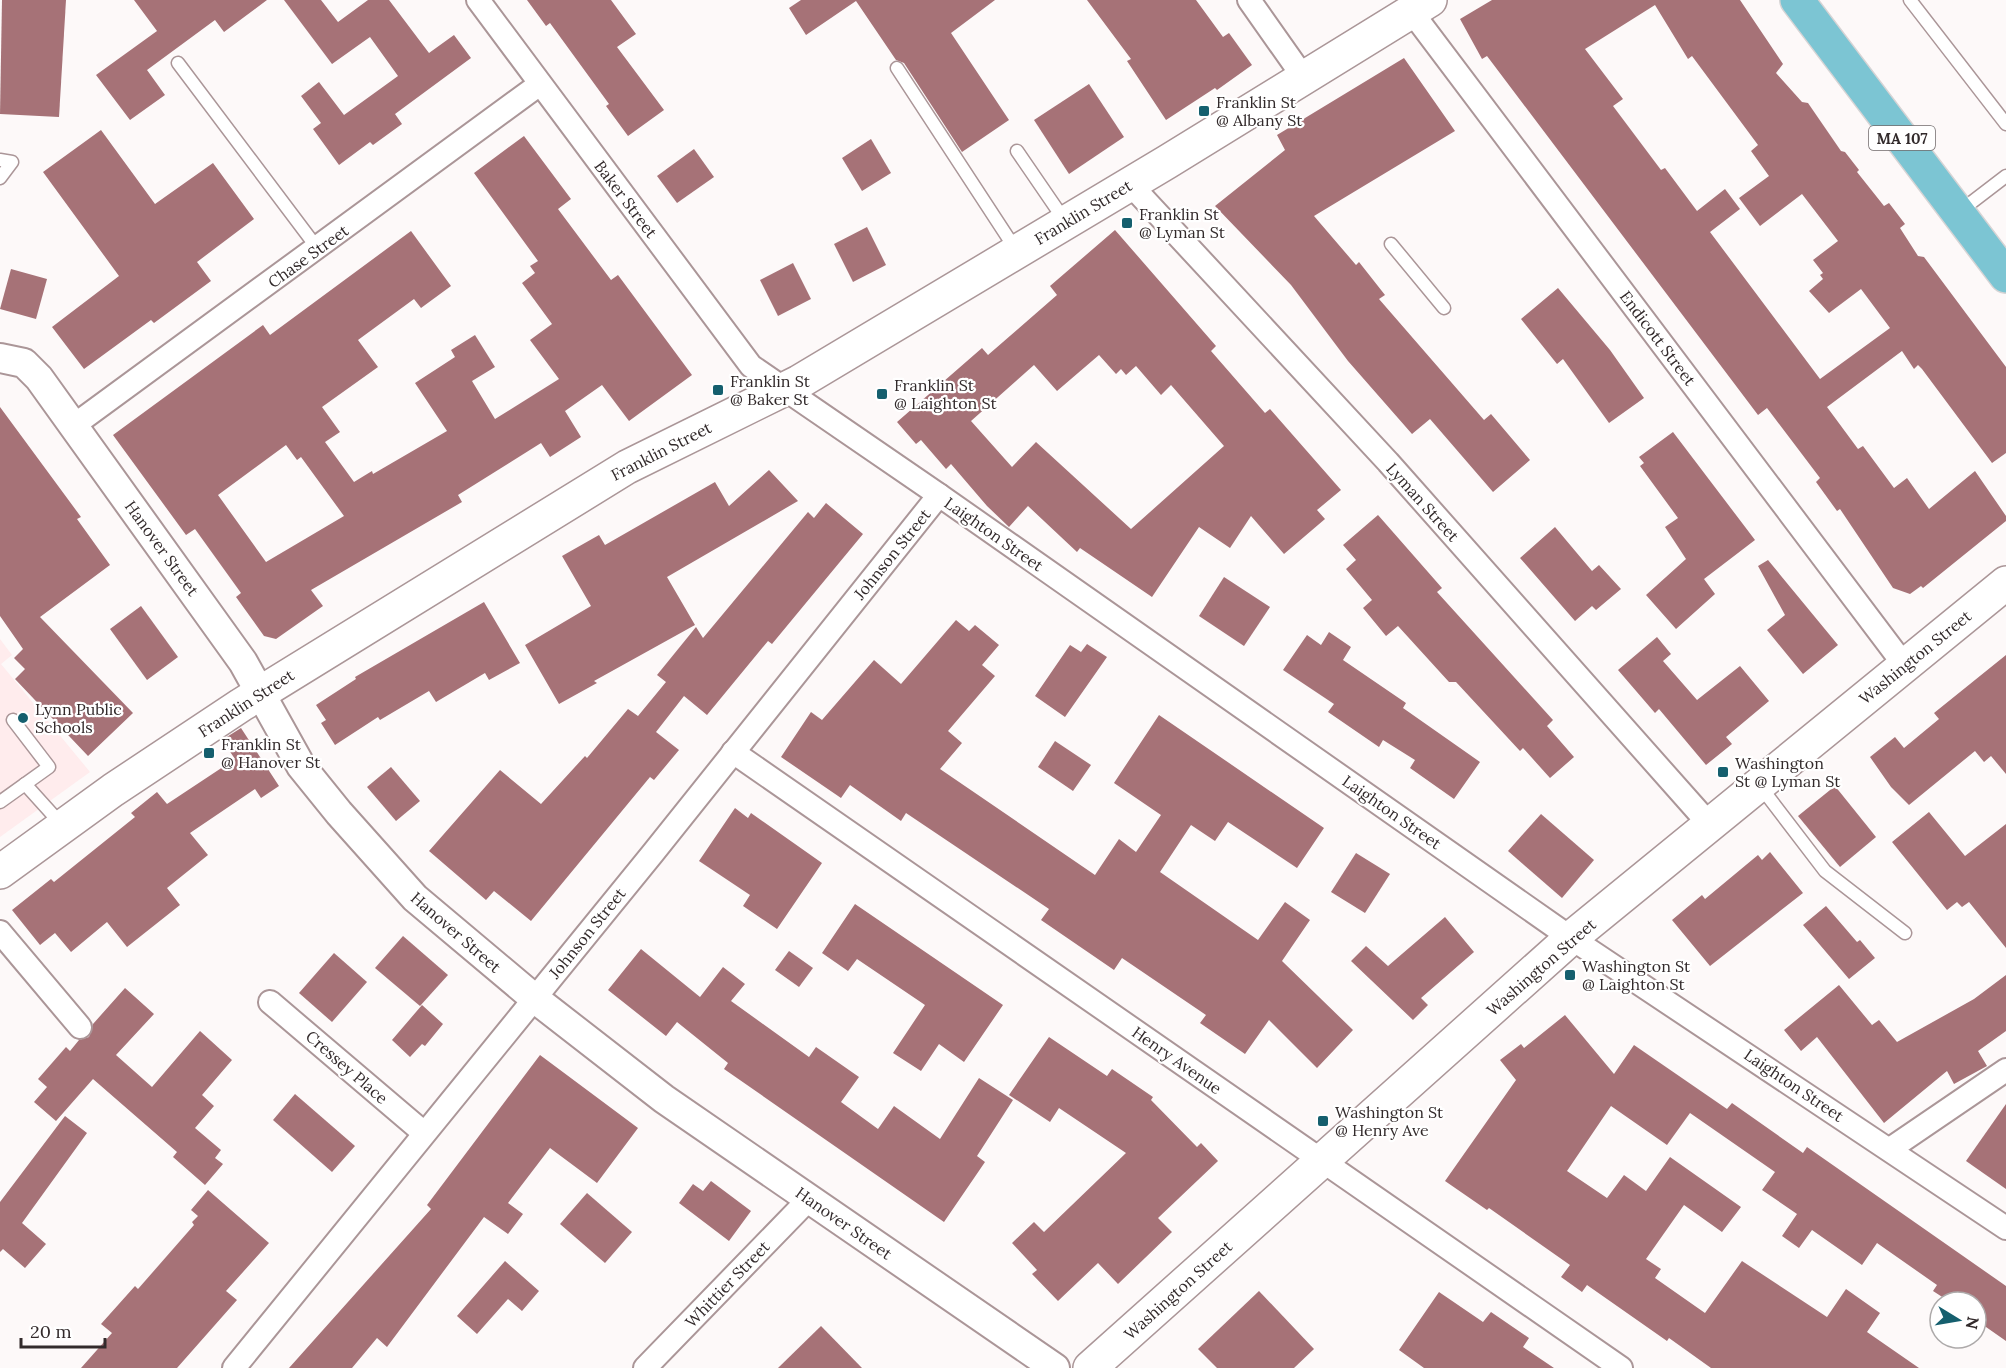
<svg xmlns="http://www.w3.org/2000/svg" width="2006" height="1368" viewBox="0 0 2006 1368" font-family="Lora,serif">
	<rect width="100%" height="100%" fill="#fdf9f9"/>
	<!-- built -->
	<polygon fill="#ffeced" points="0,639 12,655 1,664 90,772 0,837"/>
	<!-- building -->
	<g fill="#a67277" fill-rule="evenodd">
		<polygon points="2,0 66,0 59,117 0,114"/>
		<polygon points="134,0 267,0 224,32 215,20 147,70 165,95 130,120 96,75 157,31"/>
		<polygon points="284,0 321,0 338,22 368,0 389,0 429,53 454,35 471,58 395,114 402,124 373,145 370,142 339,165 313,129 321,123 301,96 319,82 344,115 398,76 370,37 332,64"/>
		<polygon points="527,0 611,0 636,34 617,47 664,110 628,136 606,106 609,104 550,23 546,26"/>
		<polygon points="801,0 995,0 951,33 1009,120 962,152 904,63 896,60 856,1 806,35 789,8"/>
		<polygon points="1087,0 1196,0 1223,37 1229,33 1252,65 1217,90 1215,88 1166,120 1127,61 1131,59"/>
		<path d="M 1492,0 L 1740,0 L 1783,64 L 1776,73 L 1802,102 L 1808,103 L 1841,151 L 1845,152 L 1859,170 L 1857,172 L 1884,206 L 1889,203 L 1905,224 L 1900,228 L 1918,256 L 1924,257 L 2006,367 L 2006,453 L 1992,463 L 1922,369 L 1918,365 L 1914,369 L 1902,351 L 1827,407 L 1858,449 L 1863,446 L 1894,488 L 1907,478 L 1929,509 L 1975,471 L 2006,516 L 2006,521 L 1923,588 L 1921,586 L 1910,594 L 1893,588 L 1840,509 L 1837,511 L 1816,482 L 1820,478 L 1767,408 L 1758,415 L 1487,56 L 1482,59 L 1460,19 ZM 1655,5 L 1688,59 L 1692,56 L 1758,145 L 1751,151 L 1769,176 L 1739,198 L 1760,226 L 1802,194 L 1838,241 L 1813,260 L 1823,273 L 1820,275 L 1823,279 L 1809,291 L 1829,313 L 1861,289 L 1890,328 L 1820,379 L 1710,232 L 1740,209 L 1725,189 L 1697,211 L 1665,168 L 1661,170 L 1613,106 L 1623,99 L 1585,49 Z"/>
		<polygon points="1404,58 1455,131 1314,216 1356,265 1359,262 1385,295 1379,299 1484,420 1491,414 1530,460 1493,492 1430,419 1412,434 1348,361 1291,285 1215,206 1285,150 1277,135"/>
		<polygon points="1089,84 1124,137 1069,174 1034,120"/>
		<polygon points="101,130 155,204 213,163 254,219 197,262 211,281 154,323 151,320 84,369 52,327 119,276 43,172"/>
		<path d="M 524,136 L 571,199 L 558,209 L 611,280 L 618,275 L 692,375 L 629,421 L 602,385 L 565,411 L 581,437 L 550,457 L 541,443 L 458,495 L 462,502 L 311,590 L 323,606 L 276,639 L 264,636 L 236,597 L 241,593 L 195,529 L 186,535 L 113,435 L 263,325 L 270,335 L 411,231 L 451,286 L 421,308 L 414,299 L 358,340 L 378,367 L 322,407 L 340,432 L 325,442 L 354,482 L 372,471 L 373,474 L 447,431 L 415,383 L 455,357 L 451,350 L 475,335 L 495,367 L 472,381 L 495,419 L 559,379 L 530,340 L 552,324 L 522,283 L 535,273 L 530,266 L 538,261 L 474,173 ZM 286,445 L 297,460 L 301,457 L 344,516 L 266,562 L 218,495 Z"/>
		<polygon points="871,139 891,173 862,191 842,158"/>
		<polygon points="694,149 714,177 677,203 657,176"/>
		<polygon points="867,227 886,265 853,282 834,244"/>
		<path d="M 1115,230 L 1216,346 L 1211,351 L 1265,413 L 1270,409 L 1341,490 L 1317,510 L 1325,519 L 1284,554 L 1251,516 L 1230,548 L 1199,527 L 1152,597 L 1080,548 L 1077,552 L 1028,506 L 1009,527 L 987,506 L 951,464 L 946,469 L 921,440 L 916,444 L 897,422 L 982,348 L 988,355 L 1057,295 L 1050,286 ZM 1099,355 L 1116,374 L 1121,369 L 1126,375 L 1136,366 L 1161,395 L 1171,385 L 1224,446 L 1131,529 L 1036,442 L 1012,467 L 971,421 L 1034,365 L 1057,391 Z"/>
		<polygon points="793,263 811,299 778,316 760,280"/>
		<polygon points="11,269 47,279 36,319 0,309"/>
		<polygon points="1558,288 1610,350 1644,398 1609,423 1563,359 1557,364 1521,319"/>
		<polygon points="0,407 81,517 77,519 110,565 40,617 133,713 88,756 15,679 25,669 14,658 23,649 0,616"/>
		<polygon points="1673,432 1755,540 1704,579 1715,594 1676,629 1646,595 1686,559 1665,527 1678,518 1640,466 1644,463 1639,457"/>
		<polygon points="769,470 798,501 667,577 695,625 594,681 597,683 559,704 525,645 591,606 562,556 599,535 605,545 715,482 729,506"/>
		<polygon points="826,503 863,534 772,644 768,641 707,715 684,696 656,732 679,750 654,780 650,777 531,921 494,891 486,900 429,851 500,770 541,804 585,756 587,758 628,709 638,716 666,682 657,675 696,627 703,638 808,512 814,518"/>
		<polygon points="1378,515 1442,588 1437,592 1553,720 1547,726 1574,757 1550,778 1523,748 1520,751 1456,682 1449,682 1398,626 1386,636 1363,608 1372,600 1346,569 1356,560 1343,545"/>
		<polygon points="1555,527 1592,571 1599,565 1621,589 1596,610 1592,606 1575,621 1520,558"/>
		<polygon points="1768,560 1838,645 1803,674 1767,630 1785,615 1758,566"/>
		<polygon points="1224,577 1270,607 1244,646 1199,616"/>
		<polygon points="484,602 520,663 489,680 485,673 436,702 429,691 380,720 378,717 335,745 321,723 326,720 316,705 356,679 355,677"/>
		<polygon points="141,606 178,657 147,680 110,629"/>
		<polygon points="956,620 969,631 975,625 999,645 982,665 995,676 948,731 962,743 940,769 1095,875 1119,839 1136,852 1161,815 1114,783 1159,715 1324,828 1297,868 1228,822 1215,841 1191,825 1160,872 1258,940 1285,902 1310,920 1282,961 1353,1030 1317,1068 1269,1020 1245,1054 1200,1023 1206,1015 1122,958 1114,970 1041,920 1049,909 906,813 901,821 850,785 841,798 781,757 811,712 822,720 874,660 901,684"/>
		<polygon points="1329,632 1351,647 1343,660 1406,703 1403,708 1480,762 1454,799 1410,768 1415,760 1383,740 1379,747 1328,712 1334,704 1283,670 1307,635 1321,645"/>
		<polygon points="1657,637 1671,654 1663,661 1697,700 1740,666 1769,701 1726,737 1732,744 1706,765 1659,709 1655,713 1618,670"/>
		<polygon points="1087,644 1107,657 1065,717 1035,696 1070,645 1081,652"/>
		<polygon points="2006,655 2006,774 1991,756 1984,762 1975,751 1909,805 1891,787 1870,757 1895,737 1904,748 1939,719 1934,713"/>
		<polygon points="241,728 279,786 261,798 255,789 190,833 208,855 167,888 180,905 127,947 107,922 71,952 55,933 40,945 12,910 51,879 54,882 135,817 131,813 157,792 167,804 235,759 222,740"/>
		<polygon points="1055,741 1091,765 1073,791 1038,767"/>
		<polygon points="391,767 420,801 396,821 367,787"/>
		<polygon points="1835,786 1876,837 1840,867 1798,816"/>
		<polygon points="735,808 748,818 751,813 822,863 777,929 743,906 750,895 699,861"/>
		<polygon points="1929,812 1965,856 2006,824 2006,948 1969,902 1962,907 1957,902 1947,910 1892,842"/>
		<polygon points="1541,814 1594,860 1562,898 1508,851"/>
		<polygon points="1770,852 1803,893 1710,966 1672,920 1702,895 1705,899 1758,855 1762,860"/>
		<polygon points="1356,853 1390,874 1365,913 1331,892"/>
		<polygon points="855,904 1003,1005 964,1062 939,1044 921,1071 893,1053 925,1005 857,959 848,971 822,953"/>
		<polygon points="1826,906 1857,942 1860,940 1875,958 1849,979 1803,925"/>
		<polygon points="1445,917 1474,952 1421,998 1428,1005 1413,1020 1351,961 1366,946 1388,966"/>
		<polygon points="403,936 448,975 420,1006 375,968"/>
		<polygon points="641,949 700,997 723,967 745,984 731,1001 809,1057 816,1047 859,1077 841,1102 878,1129 894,1106 940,1139 979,1078 1013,1100 977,1156 985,1162 944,1222 724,1069 728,1063 677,1022 666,1036 608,990"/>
		<polygon points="789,951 813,968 799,987 775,970"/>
		<polygon points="334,953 367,982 332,1022 299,993"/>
		<polygon points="2006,975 2006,1031 1978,1051 1987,1066 1954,1084 1947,1071 1884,1123 1817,1037 1801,1051 1784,1030 1839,985 1872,1025 1879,1020 1897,1042 1974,999"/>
		<polygon points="125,988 154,1014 116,1055 152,1087 200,1031 232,1060 202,1095 214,1106 195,1128 221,1150 215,1158 223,1164 205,1185 173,1157 177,1152 93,1079 56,1121 34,1102 47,1087 38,1079 66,1047 70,1051 79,1040 89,1037 93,1024"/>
		<polygon points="422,1005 443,1024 425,1046 422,1044 410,1057 392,1040"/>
		<polygon points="1565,1015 1614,1074 1634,1045 1727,1109 1732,1103 1803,1153 1807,1147 2006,1286 2006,1341 1976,1320 1976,1302 1950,1302 1933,1291 1937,1285 1877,1243 1862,1265 1812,1230 1799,1248 1782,1236 1797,1214 1762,1190 1775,1172 1690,1113 1667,1145 1611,1106 1567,1171 1607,1198 1624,1175 1646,1191 1670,1157 1741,1207 1722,1232 1684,1205 1646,1259 1661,1269 1655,1278 1705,1313 1742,1261 1827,1317 1846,1289 1880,1313 1867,1332 1919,1368 1711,1368 1669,1338 1667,1341 1587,1285 1582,1292 1561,1277 1570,1265 1489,1208 1487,1210 1445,1181 1516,1080 1500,1060 1521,1044 1524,1048"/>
		<polygon points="1049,1037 1107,1076 1112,1069 1153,1097 1151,1100 1197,1147 1201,1143 1218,1161 1158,1218 1172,1232 1118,1284 1098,1263 1058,1301 1032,1274 1037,1270 1012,1243 1034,1222 1044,1232 1126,1153 1059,1108 1050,1122 1009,1095"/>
		<polygon points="540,1055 638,1128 597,1183 550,1148 508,1203 523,1214 508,1234 484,1217 387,1347 377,1338 352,1368 289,1368 431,1209 427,1205"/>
		<polygon points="295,1094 355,1146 332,1172 273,1120"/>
		<polygon points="2006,1104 2006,1189 1966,1161"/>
		<polygon points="65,1116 87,1133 22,1223 46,1244 25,1268 3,1249 0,1252 0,1202"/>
		<polygon points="711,1181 751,1211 729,1241 679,1203 693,1184 703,1191"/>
		<polygon points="208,1190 269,1243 226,1291 237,1300 177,1368 81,1368 112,1333 101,1324 135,1286 138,1289 194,1225 192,1222 198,1216 191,1210"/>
		<polygon points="587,1193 632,1232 605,1263 560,1224"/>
		<polygon points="505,1261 539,1291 522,1311 508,1299 477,1334 457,1316"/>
		<polygon points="1259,1291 1314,1349 1294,1368 1217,1368 1198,1349"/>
		<polygon points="1439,1292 1483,1322 1491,1312 1529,1338 1523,1347 1554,1368 1424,1368 1399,1350"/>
		<polygon points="821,1326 862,1368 778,1368"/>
	</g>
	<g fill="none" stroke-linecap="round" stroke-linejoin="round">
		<defs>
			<g id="service">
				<polyline points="1910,0 2006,124"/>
				<polyline points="178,63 318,249"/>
				<polyline points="897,68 1016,250"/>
				<polyline points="1017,151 1065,221"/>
				<polyline points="0,160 12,162 0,178"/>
				<polyline points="1959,212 2006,176"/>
				<polyline points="1391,244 1444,308"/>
				<polyline points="25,784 62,825"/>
				<polyline points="1760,786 1825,871 1905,933"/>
				<polyline points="0,802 49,767 13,720"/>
			</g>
			<g id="minor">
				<polyline points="478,0 751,366 939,495 1571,938 2006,1228"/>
				<polyline points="1249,0 1304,78"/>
				<polyline points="1411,11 1905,666"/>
				<polyline points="1130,184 1388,462 1710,825"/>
				<polyline points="73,426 540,84"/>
				<polyline points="733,752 1621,1368"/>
				<polyline points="0,932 80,1027"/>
				<polyline points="270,1002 424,1133"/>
				<polyline points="1890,1149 2006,1070"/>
				<polyline points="234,1368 653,853 939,495"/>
				<polyline points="645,1368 809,1199"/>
			</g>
			<polyline id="tertiary" points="0,358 24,363 39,378 243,662 301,766 339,813 415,898 534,998 664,1099 1055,1368"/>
			<g id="secondary">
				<polyline points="0,872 113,790 241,705 627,467 799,382 1167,162 1430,0"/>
				<polyline points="1090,1368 1571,938 2006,583"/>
			</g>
			<polyline id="primary" points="1797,0 2006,276"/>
		</defs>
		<!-- service casing -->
		<use href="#service" stroke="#ab9698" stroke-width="15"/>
		<!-- minor casing -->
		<use href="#minor" stroke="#ab9698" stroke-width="26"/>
		<!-- tertiary casing -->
		<use href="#tertiary" stroke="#ab9698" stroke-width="32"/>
		<!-- secondary casing -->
		<use href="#secondary" stroke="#ab9698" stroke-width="36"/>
		<!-- primary casing -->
		<use href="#primary" stroke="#d6d4d5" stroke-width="36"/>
		<!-- service -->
		<use href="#service" stroke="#fff" stroke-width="12"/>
		<!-- minor -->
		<use href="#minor" stroke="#fff" stroke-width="22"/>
		<!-- tertiary -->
		<use href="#tertiary" stroke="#fff" stroke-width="28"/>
		<!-- secondary -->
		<use href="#secondary" stroke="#fff" stroke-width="33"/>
		<!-- primary -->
		<use href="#primary" stroke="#7cc5d3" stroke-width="33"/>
	</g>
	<!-- markers -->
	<g fill="#155f6e" stroke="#fff" stroke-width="2">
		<rect x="1198" y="105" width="12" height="12" rx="3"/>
		<rect x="1121" y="217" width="12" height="12" rx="3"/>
		<rect x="712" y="384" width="12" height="12" rx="3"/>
		<rect x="876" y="388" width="12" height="12" rx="3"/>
		<circle cx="23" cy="718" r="6"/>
		<rect x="203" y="747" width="12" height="12" rx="3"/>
		<rect x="1717" y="766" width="12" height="12" rx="3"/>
		<rect x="1564" y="969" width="12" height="12" rx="3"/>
		<rect x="1317" y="1115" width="12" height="12" rx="3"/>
	</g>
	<g text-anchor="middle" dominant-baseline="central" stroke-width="4.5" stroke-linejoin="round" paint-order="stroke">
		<!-- shield labels -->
		<rect fill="#fff" stroke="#706a6b" stroke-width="1.5" x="1869" y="126" width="66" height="24" rx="4.5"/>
		<g font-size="15" font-weight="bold" fill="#322a2b">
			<text x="1902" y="138">MA 107</text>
		</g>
		<!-- poi labels -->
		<g font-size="16" fill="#322a2b" stroke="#fff" text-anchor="start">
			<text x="1216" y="102">Franklin St<tspan x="1216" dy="18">@ Albany St</tspan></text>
			<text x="1139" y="214">Franklin St<tspan x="1139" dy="18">@ Lyman St</tspan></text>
			<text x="730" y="381">Franklin St<tspan x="730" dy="18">@ Baker St</tspan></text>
			<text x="894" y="385">Franklin St<tspan x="894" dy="18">@ Laighton St</tspan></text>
			<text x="35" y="709">Lynn Public<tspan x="35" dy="18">Schools</tspan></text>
			<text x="221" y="744">Franklin St<tspan x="221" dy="18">@ Hanover St</tspan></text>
			<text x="1735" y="763">Washington<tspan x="1735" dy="18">St @ Lyman St</tspan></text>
			<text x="1582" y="966">Washington St<tspan x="1582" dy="18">@ Laighton St</tspan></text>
			<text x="1335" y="1112">Washington St<tspan x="1335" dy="18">@ Henry Ave</tspan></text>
		</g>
		<!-- street labels -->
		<g font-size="16" fill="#322a2b" stroke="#fff">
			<text transform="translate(626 199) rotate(53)">Baker Street</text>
			<text transform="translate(1083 212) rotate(-31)">Franklin Street</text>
			<text transform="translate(308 256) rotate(-36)">Chase Street</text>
			<text transform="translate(1658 338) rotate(53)">Endicott Street</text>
			<text transform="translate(661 451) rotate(-27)">Franklin Street</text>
			<text transform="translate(1423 502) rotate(48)">Lyman Street</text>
			<text transform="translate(994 534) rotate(35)">Laighton Street</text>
			<text transform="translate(162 548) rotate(54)">Hanover Street</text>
			<text transform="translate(892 554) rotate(-51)">Johnson Street</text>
			<text transform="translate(1915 657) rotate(-39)">Washington Street</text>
			<text transform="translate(246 703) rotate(-33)">Franklin Street</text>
			<text transform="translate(1392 812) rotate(35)">Laighton Street</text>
			<text transform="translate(456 932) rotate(41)">Hanover Street</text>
			<text transform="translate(587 933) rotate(-51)">Johnson Street</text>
			<text transform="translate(1541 967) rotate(-41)">Washington Street</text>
			<text transform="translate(1177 1060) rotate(35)">Henry Avenue</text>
			<text transform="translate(347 1067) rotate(41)">Cressey Place</text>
			<text transform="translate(1794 1085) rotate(34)">Laighton Street</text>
			<text transform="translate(844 1223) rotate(35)">Hanover Street</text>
			<text transform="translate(727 1284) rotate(-46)">Whittier Street</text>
			<text transform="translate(1178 1290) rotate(-42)">Washington Street</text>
		</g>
	</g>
	<!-- north arrow -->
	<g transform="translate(1958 1320) rotate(101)"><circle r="28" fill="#ffffff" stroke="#adaaaa" stroke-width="1.5"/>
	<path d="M0-4.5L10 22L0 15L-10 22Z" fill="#155f6e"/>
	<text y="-9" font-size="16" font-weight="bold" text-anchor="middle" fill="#322a2b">N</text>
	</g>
	<!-- scale -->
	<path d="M21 1338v9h84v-9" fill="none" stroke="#322a2b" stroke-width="3"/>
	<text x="30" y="1338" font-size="18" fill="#322a2b" stroke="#ffffff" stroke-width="4.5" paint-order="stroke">20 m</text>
</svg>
